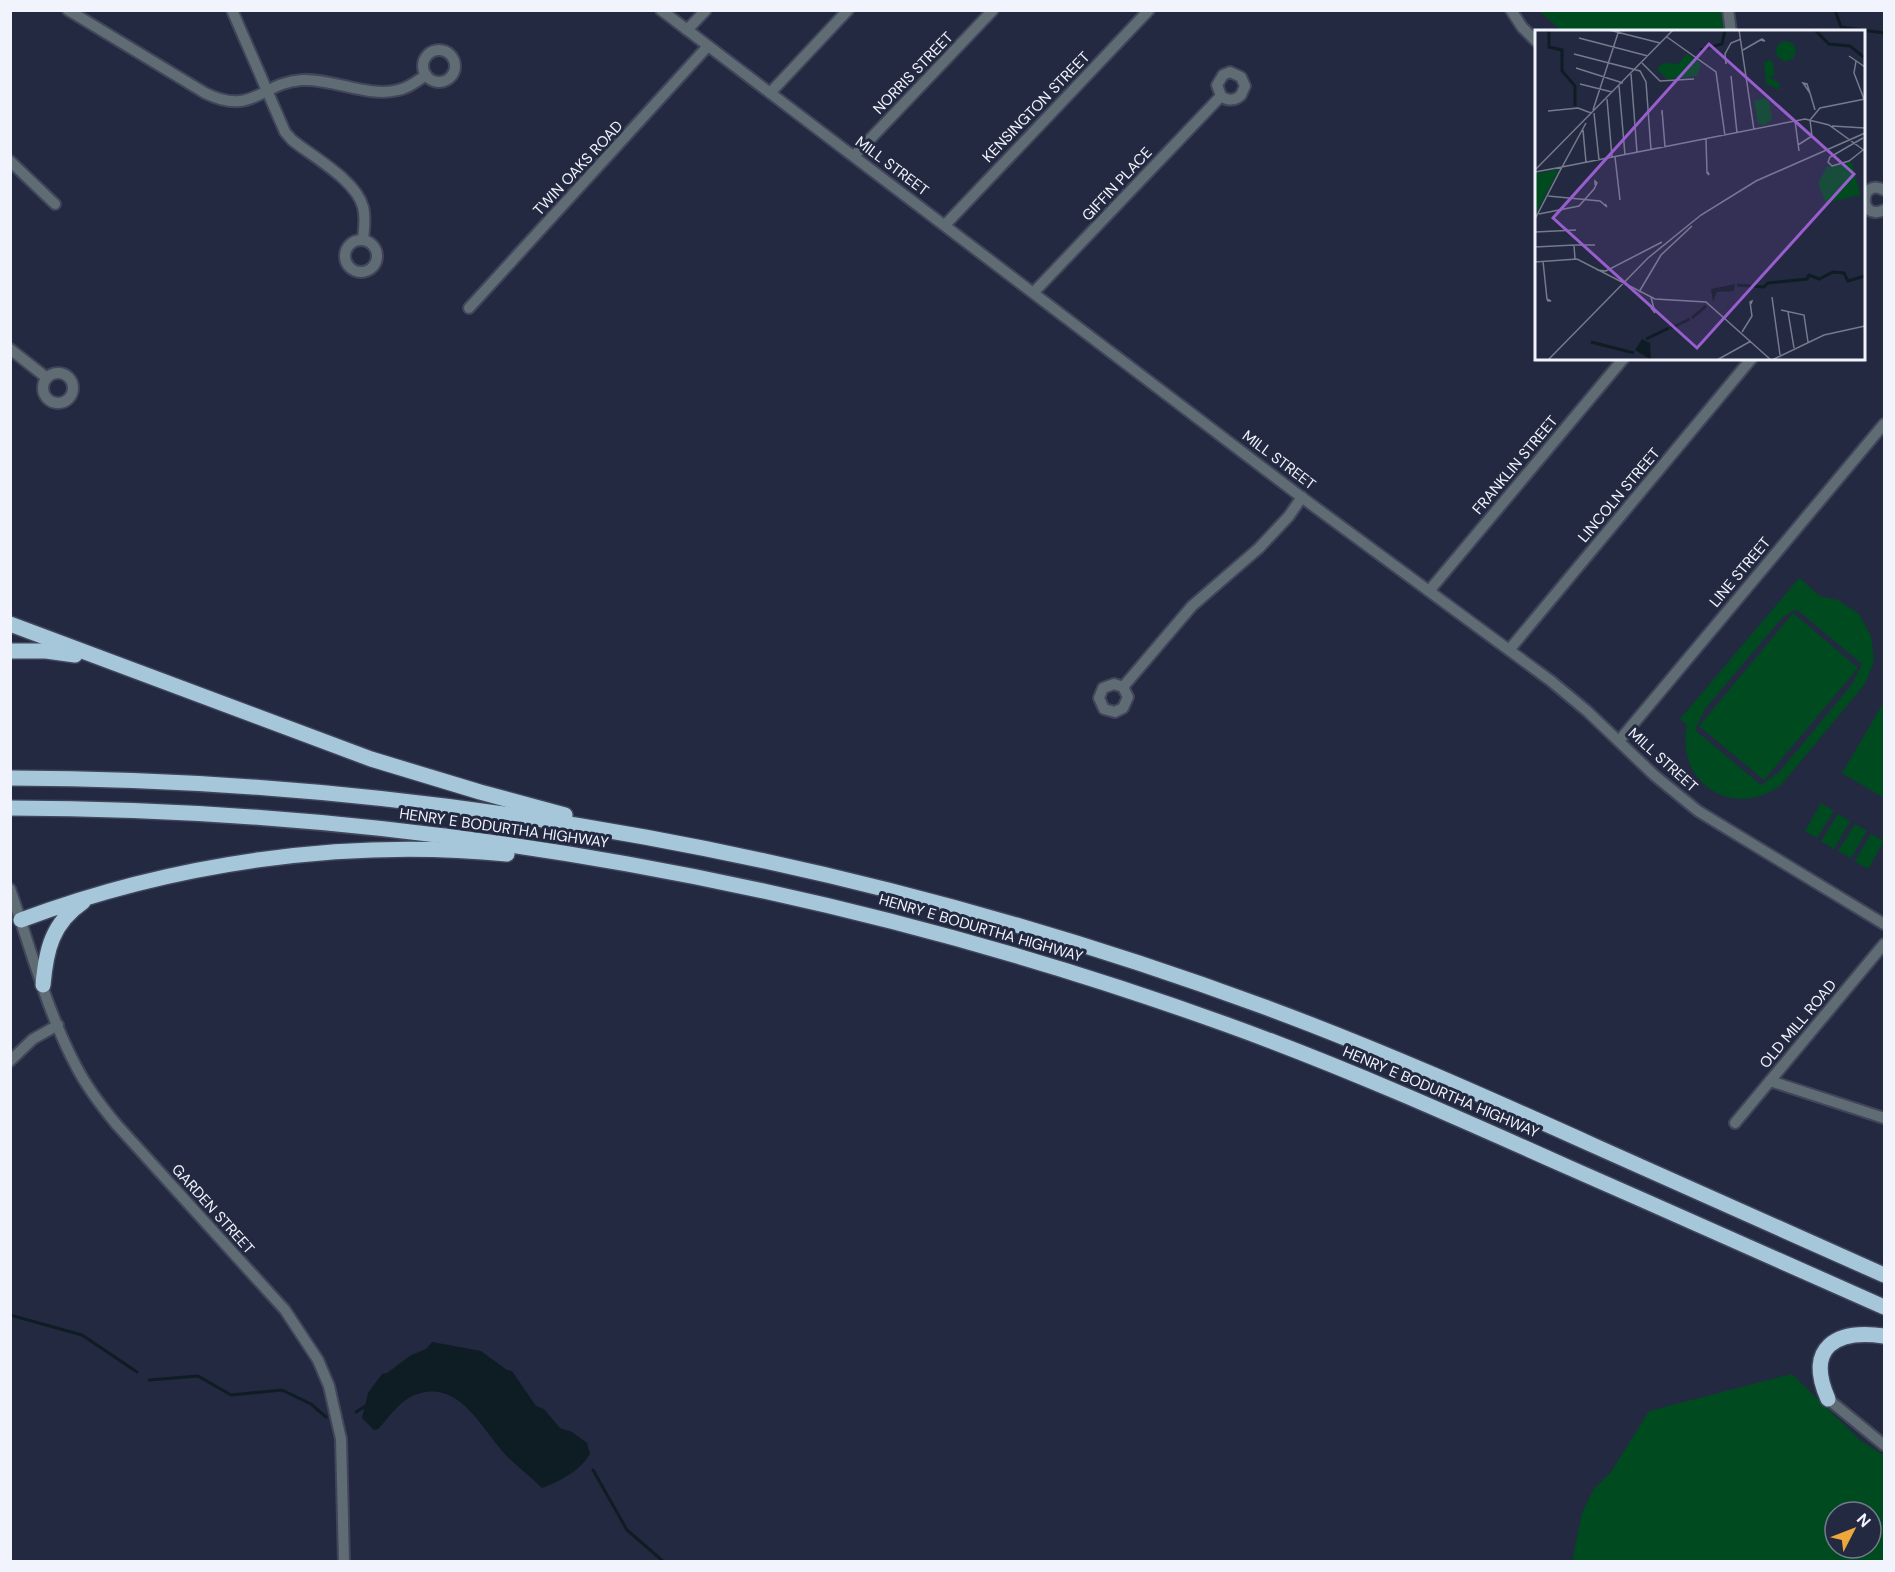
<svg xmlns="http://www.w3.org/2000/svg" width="1895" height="1572" viewBox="0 0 1895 1572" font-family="'DM Sans',sans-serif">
	<rect width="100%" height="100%" fill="#232940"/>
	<!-- green -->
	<g fill="#004a20" fill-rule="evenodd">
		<polygon points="1539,11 1721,11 1724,31 1562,31"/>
		<path d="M 1799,578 L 1820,596 L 1838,600 L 1859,614 L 1871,636 L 1874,661 L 1865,684 L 1782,784 C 1735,821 1675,784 1687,725 L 1680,719 ZM 1796,609 L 1862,664 L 1852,684 L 1780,771 L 1761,785 L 1695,730 L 1705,709 L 1781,619 Z"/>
		<polygon points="1793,613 1858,668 1764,780 1699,726"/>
		<polygon points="1884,702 1884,798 1842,773"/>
		<polygon points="1821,803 1834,811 1817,838 1805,831"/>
		<polygon points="1838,814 1850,821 1834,849 1821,841"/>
		<polygon points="1855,824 1867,831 1851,858 1838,851"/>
		<polygon points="1871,834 1884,841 1868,869 1855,861"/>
		<path d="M 1792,1374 L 1861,1441 L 1884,1455 L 1884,1561 L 1572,1562 L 1582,1513 L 1593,1490 L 1611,1472 L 1649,1411 ZM 1835,1512 L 1871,1512 L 1871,1548 L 1835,1548 Z"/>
	</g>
	<!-- water -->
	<path fill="#0e1d24" d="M 432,1342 L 481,1351 L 507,1370 L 512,1371 L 536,1406 L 544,1409 L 560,1428 L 572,1432 L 587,1443 L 590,1454 C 580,1471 560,1481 542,1488 C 528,1474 510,1462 498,1446 C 475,1417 451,1374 407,1399 C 396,1406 387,1420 378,1429 L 374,1430 L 362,1418 L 368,1393 L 382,1374 L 387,1373 L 411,1355 L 426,1349 Z"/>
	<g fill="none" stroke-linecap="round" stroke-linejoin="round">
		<!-- stream -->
		<g stroke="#0e1d24" stroke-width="3">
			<polyline points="1835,10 1841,27 1884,33"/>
			<polyline points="10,1315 82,1335 137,1372"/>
			<polyline points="149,1380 198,1376 231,1395 282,1390 311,1404 326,1417"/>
			<polyline points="356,1412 367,1405"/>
			<polyline points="593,1470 627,1530 664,1562"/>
		</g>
		<defs>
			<g id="minor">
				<path d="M 68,10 L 205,93 C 253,117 262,82 302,80 C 332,78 369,98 398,90 C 409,88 417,81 426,75"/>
				<path d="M 232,10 L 285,132 L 292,140 C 313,157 356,180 363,207 C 366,218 364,229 363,240"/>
				<polyline points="661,10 1300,496 1551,681 1587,711 1654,775 1698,811 1884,924"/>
				<polyline points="1511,10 1522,27 1536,41"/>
				<polyline points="1728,10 1731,32"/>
				<polyline points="687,30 706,10"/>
				<circle cx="439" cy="66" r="16"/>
				<polyline points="770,93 848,10"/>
				<polyline points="854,156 993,10"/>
				<polyline points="10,161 55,204"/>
				<path d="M 1884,190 C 1859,177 1858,222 1884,210"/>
				<polyline points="945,225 1149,10"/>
				<circle cx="361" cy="256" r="16"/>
				<path d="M 1034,292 L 1221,96 C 1227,101 1235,101 1241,95 L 1245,86 L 1241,77 L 1230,72 L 1223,75 L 1217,85 L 1221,96"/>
				<polyline points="469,308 708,46"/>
				<polyline points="10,349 47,378"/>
				<circle cx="58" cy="388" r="15"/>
				<polyline points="1429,591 1624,358"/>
				<polyline points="1509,650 1752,358"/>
				<polyline points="1123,687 1128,697 1123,708 1115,712 1104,709 1099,698 1103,688 1114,684 1123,687 1192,606 1259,548 1289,516 1302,497"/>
				<polyline points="1619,741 1884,424"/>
				<path d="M 10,889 C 31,949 47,1012 77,1068 C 88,1089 102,1107 117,1125 L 285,1310 L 318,1360 L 329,1386 L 341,1439 L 344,1562"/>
				<polyline points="10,1061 33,1039 58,1025"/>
				<polyline points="1770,1081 1884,1118"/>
				<polyline points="1735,1123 1884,944"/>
				<polyline points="1828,1399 1884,1445"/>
			</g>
			<g id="highway">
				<polyline points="10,624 371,759 480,792 565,815"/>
				<polyline points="10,651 46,651 75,655"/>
				<path d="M 10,778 C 436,779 863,859 1262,1006 C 1376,1048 1486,1097 1597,1147 C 1693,1190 1789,1232 1884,1275"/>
				<path d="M 10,808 C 423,809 837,884 1225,1024 C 1342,1066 1456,1117 1570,1168 C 1675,1214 1780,1261 1884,1307"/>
				<path d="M 21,920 C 173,863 345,838 507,854"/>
				<path d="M 43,985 C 46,950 52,923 83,902"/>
				<path d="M 1828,1399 C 1805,1347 1836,1329 1884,1336"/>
			</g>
		</defs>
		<!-- minor casing -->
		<use href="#minor" stroke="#40455a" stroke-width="14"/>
		<!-- highway casing -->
		<use href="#highway" stroke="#40455a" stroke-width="18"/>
		<!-- minor -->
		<use href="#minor" stroke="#5f6c73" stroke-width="10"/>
		<!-- highway -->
		<use href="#highway" stroke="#a6c7d9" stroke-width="15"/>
	</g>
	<g text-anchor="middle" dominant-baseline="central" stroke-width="6" stroke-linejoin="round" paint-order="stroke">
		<!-- street labels -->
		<g font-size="15" fill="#f1f4fd" stroke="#232940">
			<text transform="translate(913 73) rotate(-46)">NORRIS STREET</text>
			<text transform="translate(1036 107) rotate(-46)">KENSINGTON STREET</text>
			<text transform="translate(892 166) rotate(37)">MILL STREET</text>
			<text transform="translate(578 168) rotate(-47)">TWIN OAKS ROAD</text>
			<text transform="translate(1117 184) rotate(-47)">GIFFIN PLACE</text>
			<text transform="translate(1279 460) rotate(37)">MILL STREET</text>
			<text transform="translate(1515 465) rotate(-50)">FRANKLIN STREET</text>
			<text transform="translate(1619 495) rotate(-50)">LINCOLN STREET</text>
			<text transform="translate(1740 572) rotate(-50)">LINE STREET</text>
			<text transform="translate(1663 760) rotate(42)">MILL STREET</text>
			<text transform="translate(504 828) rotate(8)">HENRY E BODURTHA HIGHWAY</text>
			<text transform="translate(981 928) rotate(16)">HENRY E BODURTHA HIGHWAY</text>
			<text transform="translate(1798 1024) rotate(-50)">OLD MILL ROAD</text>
			<text transform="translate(1441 1092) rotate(23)">HENRY E BODURTHA HIGHWAY</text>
			<text transform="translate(213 1209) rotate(48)">GARDEN STREET</text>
		</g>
	</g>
	<!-- overview -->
	<g transform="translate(1535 30)">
		<rect width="330" height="330" fill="#232940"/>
		<path d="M241 21a10 10 0 1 1 20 0a10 10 0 1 1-20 0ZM 152,24 L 166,34 L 162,46 L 132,49 L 122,39 L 128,33 L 143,34 ZM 237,30 L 240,45 L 234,47 L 244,53 L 245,60 L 231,54 L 229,32 ZM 229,68 L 234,71 L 237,89 L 229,96 L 223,93 L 219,71 ZM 317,132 L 325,165 L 291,173 L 283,153 L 292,137 ZM 24,139 L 0,185 L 0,144 Z" fill="#004a20"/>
		<path d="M 200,254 L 199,261 L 182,262 L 178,272 L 176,259 ZM 107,309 L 115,313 L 116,330 L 100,320 Z" fill="#0e1d24"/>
		<path fill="none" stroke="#0e1d24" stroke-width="3" d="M 14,0 L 14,17 L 27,20 L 27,41 L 40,56 L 40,76M 280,0 L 294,14 L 315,16 L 330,28M 165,20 L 187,14 L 190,0M 202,255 L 229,257 L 233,253 L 272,249 L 274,245 L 284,249 L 298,242 L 309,243 L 313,251 L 330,246M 157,288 L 171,276M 136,298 L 155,289M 111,309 L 134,298M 56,312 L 99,323"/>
		<path fill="none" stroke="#757a8c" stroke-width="1.5" d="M 74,0 L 125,13M 204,0 L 219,100M 132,7 L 181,42 L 190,106M 44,8 L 113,26M 208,20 L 227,9 L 230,11 L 225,10M 39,24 L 105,41 L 111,52 L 116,120M 314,26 L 330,37M 191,31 L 191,34 L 190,24 L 196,13 L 206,9M 321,31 L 319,43 L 329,69M 107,33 L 125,51 L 159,49M 41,38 L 88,53M 96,44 L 102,122M 196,46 L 202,103M 45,54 L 77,62M 84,56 L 90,125M 275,63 L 268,53 L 272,54 L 275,63 L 280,80M 72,69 L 77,127M 58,80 L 84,0M 13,81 L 43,78 L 56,83M 59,83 L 64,130M 127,84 L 127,80 L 130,117M 275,90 L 285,78 L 330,69M 260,91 L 264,121M 297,96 L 330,98M 48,100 L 51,132M 171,109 L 172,143 L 174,145 L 173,142M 263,115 L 277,106 L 275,90M 80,127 L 85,170M 297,136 L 314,131 L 328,120M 297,136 L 293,132 L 295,127 L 328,108M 0,140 L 138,0M 0,142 L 27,137 L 51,93M 13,166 L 65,171 L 72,177 L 70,174M 4,184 L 44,176 L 59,159 L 62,153 L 60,151 L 60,155M 0,189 L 27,137 L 270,89 L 294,95 L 330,121M 0,202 L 41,200M 40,215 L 60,215 L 56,215M 0,217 L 39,215 L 40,229M 8,231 L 12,269 L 13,271 L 16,271 L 12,269M 0,232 L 42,229 L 120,269 L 171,272 L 236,330M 62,240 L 71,241 L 127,212M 104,262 L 126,225 L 157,196M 237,267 L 245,325M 116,278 L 120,283 L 116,267M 246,280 L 269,285 L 273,312M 253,282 L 259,318M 207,302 L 217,286 L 215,272 L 217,271 L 216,274M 13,330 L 113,228 L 166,185 L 221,151 L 330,103M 182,330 L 216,311M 237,330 L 289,305 L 330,296"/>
		<path fill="#985ece" fill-opacity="0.15" stroke="#985ece" stroke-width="3" d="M 174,14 L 319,144 L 162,318 L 18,188 Z"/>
		<rect width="330" height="330" fill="none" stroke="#f1f4fd" stroke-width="3"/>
	</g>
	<!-- border -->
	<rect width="1895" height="1572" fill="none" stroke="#f1f4fd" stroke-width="24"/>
	<!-- north arrow -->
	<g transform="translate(1853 1530) rotate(48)"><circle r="28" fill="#232940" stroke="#757a8c" stroke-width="1.5"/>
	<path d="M0-4.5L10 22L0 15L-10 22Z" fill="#eda83c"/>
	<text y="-9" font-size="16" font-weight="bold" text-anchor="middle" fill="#f1f4fd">N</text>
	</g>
</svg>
